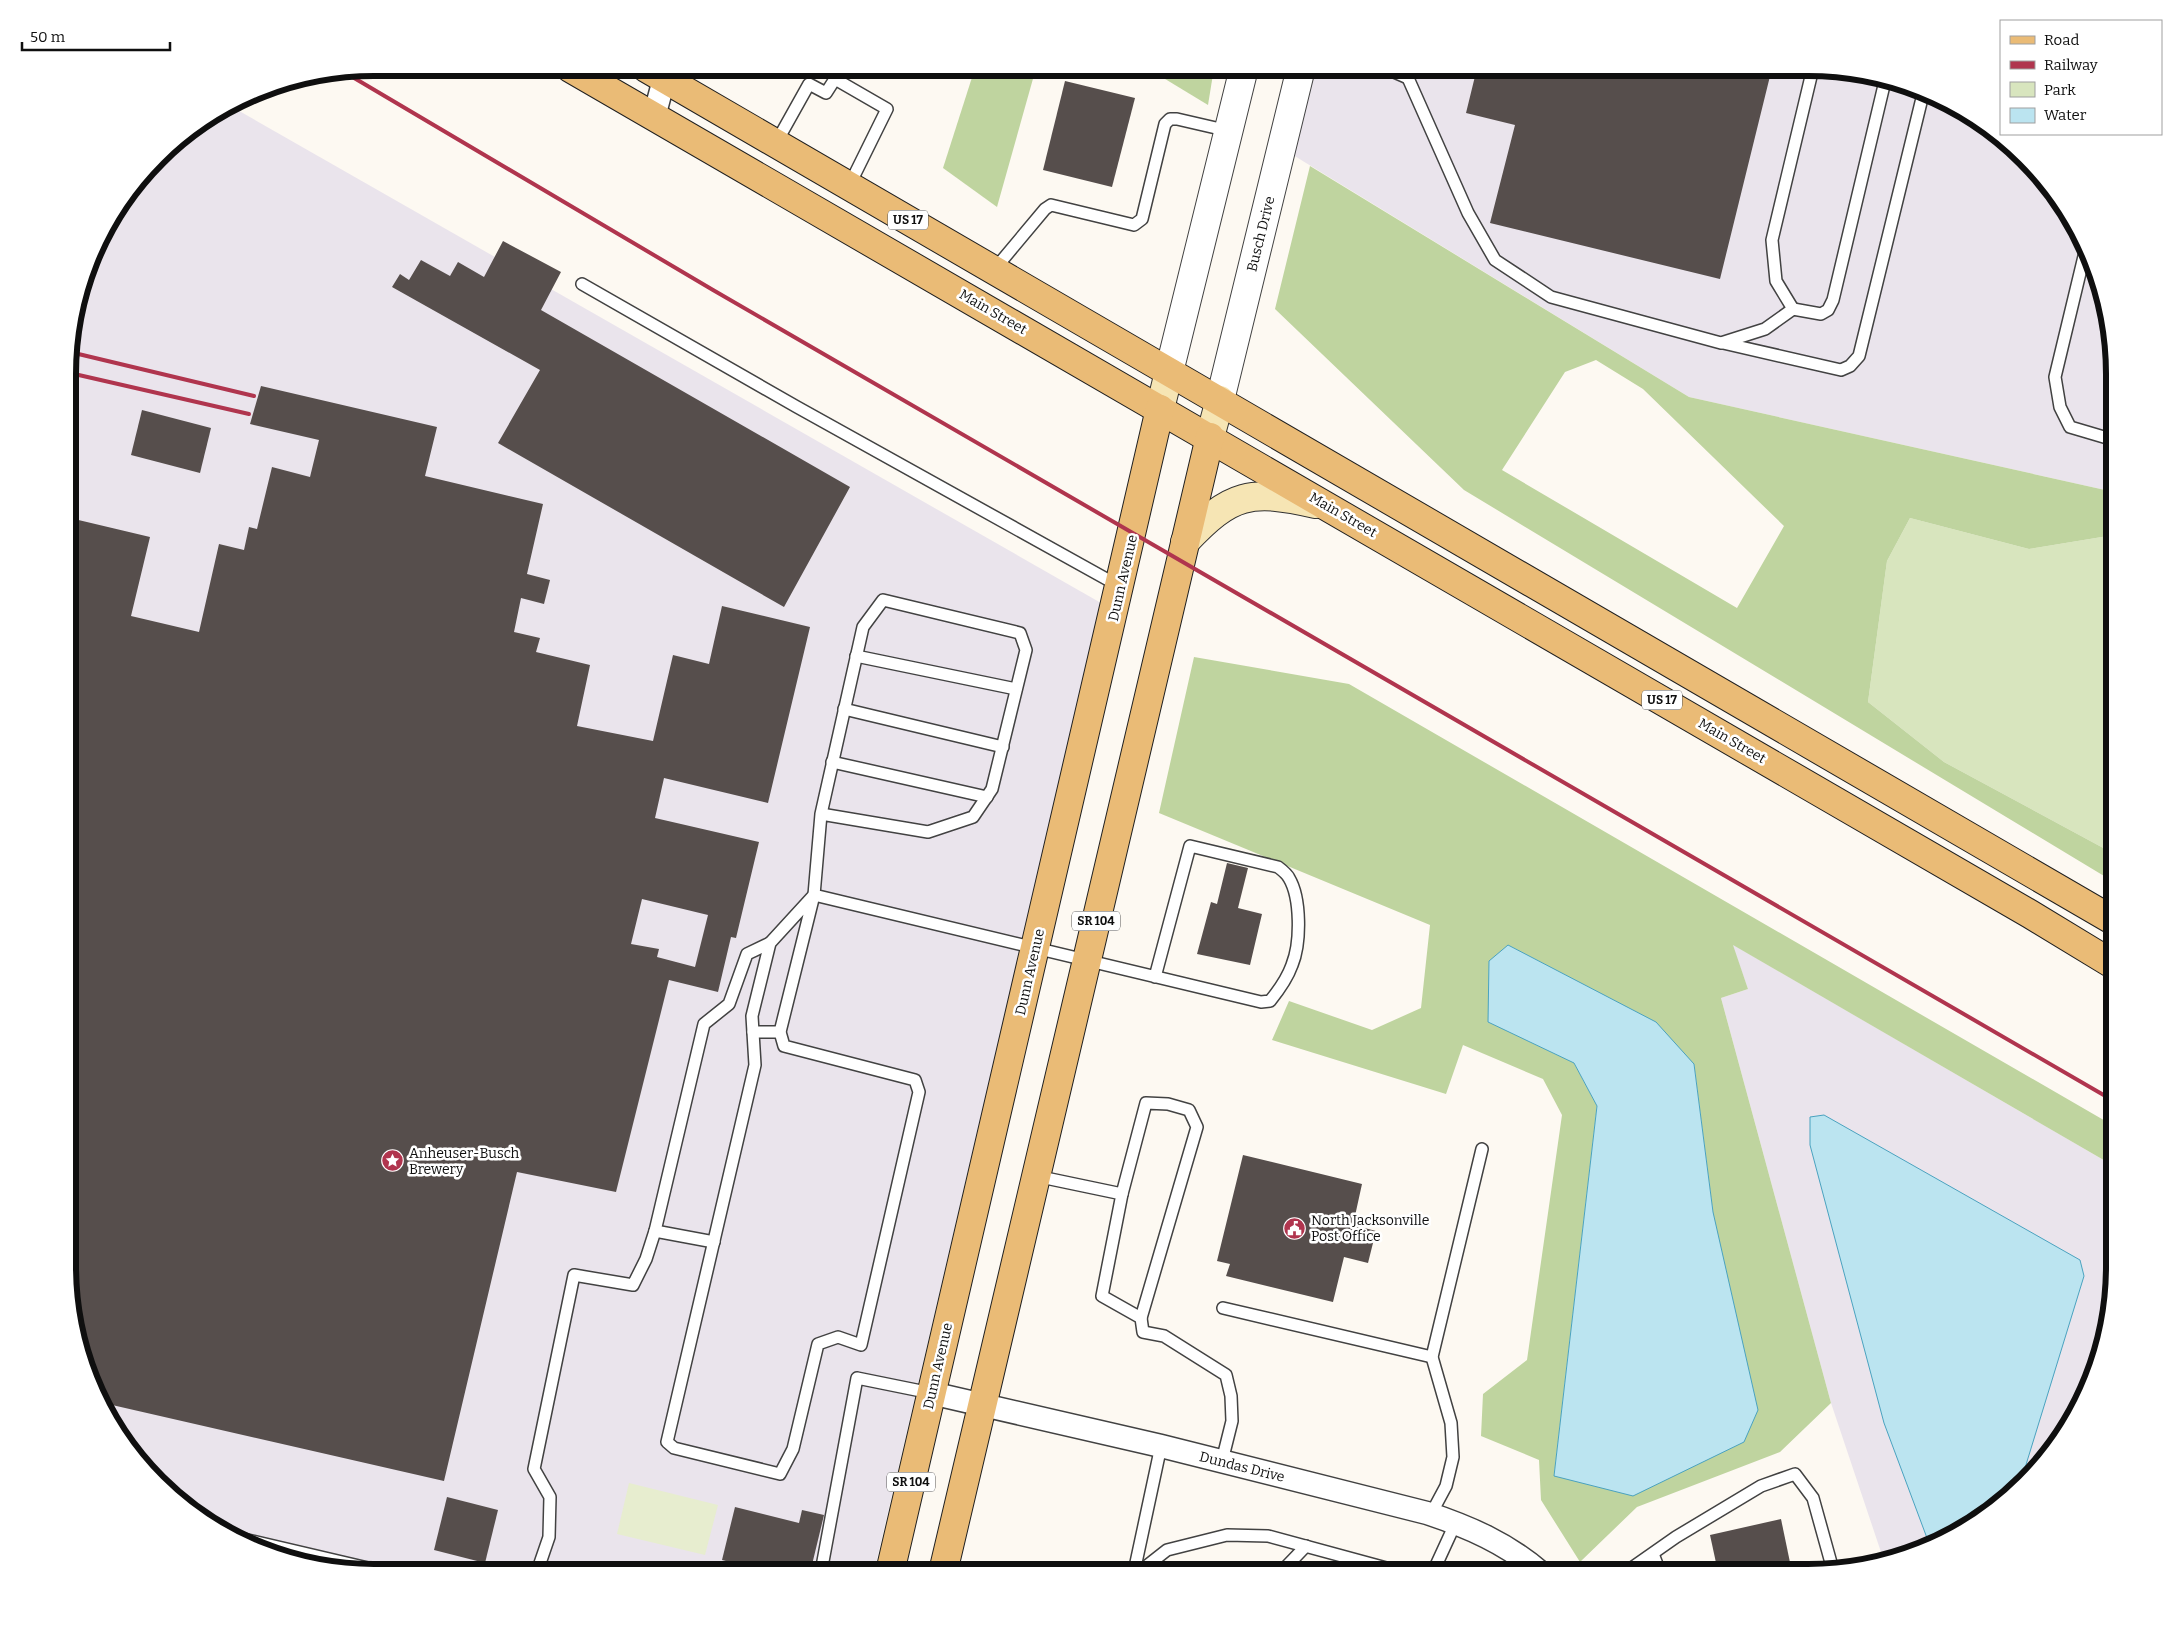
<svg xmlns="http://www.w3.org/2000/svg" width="2182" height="1640" viewBox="0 0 2182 1640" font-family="Bitter,serif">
	<rect width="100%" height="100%" fill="#fdf9f2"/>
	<!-- industrial -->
	<g fill="#eae4ec">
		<polygon points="1315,68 1828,68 1925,91 2010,143 2083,239 2109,314 2114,373 2114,492 1689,397 1293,155"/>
		<polygon points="234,108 1101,603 874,1572 354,1572 257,1549 172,1497 99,1402 68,1287 70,334 108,221 172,143"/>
		<polygon points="1732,944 2114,1166 2114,1287 2091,1384 2039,1468 1943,1541 1884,1561 1831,1403 1721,998 1748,989"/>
	</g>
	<!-- green -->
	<polygon fill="#d8e5be" points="1910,518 2029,549 2114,535 2114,850 2107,850 1944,762 1868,702 1887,561"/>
	<!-- forest -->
	<g fill="#bfd49f" fill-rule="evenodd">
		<polygon points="975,68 1036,68 997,207 943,168"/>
		<polygon points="1147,68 1214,68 1208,105"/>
		<path d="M 1310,166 L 1689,397 L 2114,492 L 2114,535 L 2029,549 L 1910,518 L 1887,561 L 1868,702 L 1944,762 L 2107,850 L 2114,850 L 2114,882 L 1464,490 L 1275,309 ZM 1596,360 L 1643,389 L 1784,526 L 1737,608 L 1502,470 L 1565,372 Z"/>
		<path d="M 1194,657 L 1349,684 L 2114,1126 L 2114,1166 L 1733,945 L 1748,989 L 1721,998 L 1831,1403 L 1780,1452 L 1637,1507 L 1580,1562 L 1541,1500 L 1539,1460 L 1481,1436 L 1483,1394 L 1527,1360 L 1562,1115 L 1543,1079 L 1463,1045 L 1446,1094 L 1272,1040 L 1289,1001 L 1372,1030 L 1421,1008 L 1430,925 L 1159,813 ZM 1574,1063 L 1694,1064 L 1713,1212 L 1554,1476 L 1597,1106 Z"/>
	</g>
	<!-- pitch -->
	<polygon fill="#e7edcf" points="629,1483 718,1505 705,1555 617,1534"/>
	<!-- water -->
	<g fill="#bbe4f0" stroke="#4aa2bf">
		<polygon points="1508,945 1656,1022 1694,1064 1713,1212 1758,1410 1744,1442 1633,1496 1554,1476 1597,1106 1574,1063 1488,1022 1489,961"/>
		<polygon points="1824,1115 2080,1260 2084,1276 2021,1481 1943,1541 1930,1546 1884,1423 1810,1145 1810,1117"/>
	</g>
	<!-- building -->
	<g fill="#564e4c" fill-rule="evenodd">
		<polygon points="1477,68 1772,68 1720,279 1490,223 1515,125 1466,113"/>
		<polygon points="1065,81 1135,98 1112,187 1043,170"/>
		<polygon points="503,241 561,272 541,310 850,487 784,607 498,443 540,370 392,287 400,274 409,280 421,260 450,276 458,262 484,277"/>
		<path d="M 261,386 L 437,427 L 425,476 L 543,504 L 527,574 L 550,580 L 544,604 L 521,598 L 514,632 L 540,638 L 536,652 L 590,665 L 577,726 L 653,741 L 673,655 L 709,664 L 722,606 L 810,627 L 768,803 L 664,778 L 655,818 L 759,842 L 736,938 L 731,937 L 718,992 L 669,980 L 616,1192 L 517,1172 L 444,1481 L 99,1402 L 68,1287 L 70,518 L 150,537 L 131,616 L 199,632 L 219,544 L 244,550 L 249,527 L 257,529 L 272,467 L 310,477 L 319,440 L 250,424 ZM 642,899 L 708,915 L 695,967 L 657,957 L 659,949 L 631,944 Z"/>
		<polygon points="142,410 211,428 200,473 131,455"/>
		<polygon points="1227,863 1248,868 1238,908 1262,914 1250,965 1197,954 1211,902 1217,904"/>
		<polygon points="1243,1155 1362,1184 1353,1225 1376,1231 1368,1263 1344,1257 1333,1302 1226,1276 1230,1264 1217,1261"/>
		<polygon points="447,1497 498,1510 485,1563 434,1550"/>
		<polygon points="735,1507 799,1523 802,1510 824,1515 811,1569 781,1562 778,1572 769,1572 722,1560"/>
		<polygon points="1781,1519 1792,1572 1718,1572 1710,1535"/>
	</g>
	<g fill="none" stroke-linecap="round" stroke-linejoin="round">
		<defs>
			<g id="service">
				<polyline points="1385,68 1408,78 1410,73"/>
				<polyline points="1406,68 1408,78 1468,213 1495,260 1551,297 1721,343 1765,329 1793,309 1821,314 1828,310 1833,300 1885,81"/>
				<polyline points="835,79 887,109 849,186"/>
				<polyline points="776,143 809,84 826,93 842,68"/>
				<polyline points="2086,248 2055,377 2060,407 2070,427 2114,440"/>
				<polyline points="994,270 1045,209 1051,205 1134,225 1142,219 1165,124 1170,119 1177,119 1229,131"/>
				<polyline points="582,284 797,407 1119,586"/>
				<polyline points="1793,309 1776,281 1772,240 1813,68"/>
				<polyline points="1723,343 1841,370 1850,366 1859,356 1924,90"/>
				<polyline points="856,656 1016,689"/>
				<polyline points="844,709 1003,747"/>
				<polyline points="832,762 987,797"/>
				<path d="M 821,814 L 928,832 L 973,817 L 992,789 L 1026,650 L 1020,633 L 883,600 L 863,627 L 821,814 L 814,895 L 1261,1002 L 1270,1001 C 1279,990 1287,979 1292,965 C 1301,943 1301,898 1289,878 C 1287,874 1282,870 1278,867 L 1190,846 L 1155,977"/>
				<polygon points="814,895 780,1032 784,1046 915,1080 919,1092 861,1345 838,1337 818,1344 793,1449 780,1474 674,1448 667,1442 755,1065 752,1016 770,943"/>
				<polyline points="753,1032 780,1032"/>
				<polyline points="1036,1176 1122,1194 1102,1296 1141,1318 1143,1332 1164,1336 1226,1375 1231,1396 1232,1421 1222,1461"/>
				<polyline points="1122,1194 1146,1103 1168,1104 1189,1110 1197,1127 1141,1318"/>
				<polyline points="655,1231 704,1024 729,1004 747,954 770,943"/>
				<polyline points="1223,1308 1432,1357"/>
				<polyline points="1431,1514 1446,1486 1453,1457 1451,1423 1432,1357 1482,1149"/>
				<polyline points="239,1538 385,1572"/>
				<polyline points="1653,1554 1660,1572"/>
				<polyline points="537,1572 549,1537 550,1497 534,1469 574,1275 633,1285 646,1259 655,1231 714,1242"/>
				<polyline points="821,1572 857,1378 931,1393"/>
				<polyline points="1134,1572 1161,1446"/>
				<polyline points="1139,1572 1167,1550 1227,1535 1268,1536 1401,1572"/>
				<polyline points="1281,1572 1306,1546"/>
				<polyline points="1433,1572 1456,1522"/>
				<polyline points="1626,1572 1676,1537 1761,1486 1795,1474 1813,1498 1833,1570"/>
			</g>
			<g id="minor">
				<polyline points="654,117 667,68"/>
				<path d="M 931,1393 L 1161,1446 L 1427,1513 C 1469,1527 1506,1543 1540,1572"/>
			</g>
			<g id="tertiary">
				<polyline points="1169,372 1244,68"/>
				<polyline points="1220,400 1301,68"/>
			</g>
			<g id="secondary">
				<polyline points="1160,409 1169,372"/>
				<polyline points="1210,437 1220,400"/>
				<path d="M 1185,542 C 1231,493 1250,489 1316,504"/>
			</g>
			<g id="primary">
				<polyline points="570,68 2030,914 2114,965"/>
				<polyline points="646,68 2114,921"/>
				<polyline points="890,1572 1160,409"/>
				<polyline points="943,1572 1210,437"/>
			</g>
		</defs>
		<!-- service casing -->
		<use href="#service" stroke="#424242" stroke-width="14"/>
		<!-- minor casing -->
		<use href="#minor" stroke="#424242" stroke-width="25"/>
		<!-- tertiary casing -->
		<use href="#tertiary" stroke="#424242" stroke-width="30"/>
		<!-- secondary casing -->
		<use href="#secondary" stroke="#313131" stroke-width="30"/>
		<!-- primary casing -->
		<use href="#primary" stroke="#202020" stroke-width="30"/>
		<!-- service -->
		<use href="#service" stroke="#fff" stroke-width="11"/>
		<!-- minor -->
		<use href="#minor" stroke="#fff" stroke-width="22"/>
		<!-- tertiary -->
		<use href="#tertiary" stroke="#fff" stroke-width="28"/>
		<!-- secondary -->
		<use href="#secondary" stroke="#f6e5b4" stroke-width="28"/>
		<!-- primary -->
		<use href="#primary" stroke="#eabb76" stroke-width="28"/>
		<!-- rail -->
		<g stroke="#b0354e" stroke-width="4">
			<polyline points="344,72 713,290 2114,1101"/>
			<polyline points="70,352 254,396"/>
			<polyline points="70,373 249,414"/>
		</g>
	</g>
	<!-- icons -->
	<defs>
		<symbol id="sight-disc" viewBox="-11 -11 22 22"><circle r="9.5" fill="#b0354e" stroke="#fff"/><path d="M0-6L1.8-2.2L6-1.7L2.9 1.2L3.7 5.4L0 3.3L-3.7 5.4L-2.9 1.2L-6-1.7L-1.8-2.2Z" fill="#fff"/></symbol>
		<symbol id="civic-disc" viewBox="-11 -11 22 22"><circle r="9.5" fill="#b0354e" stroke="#fff"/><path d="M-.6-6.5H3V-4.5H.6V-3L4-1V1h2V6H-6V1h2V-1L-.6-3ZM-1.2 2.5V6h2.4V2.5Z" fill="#fff"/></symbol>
	</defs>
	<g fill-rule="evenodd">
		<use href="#sight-disc" x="380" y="1148" width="25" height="25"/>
		<use href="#civic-disc" x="1282" y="1216" width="25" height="25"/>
	</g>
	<g text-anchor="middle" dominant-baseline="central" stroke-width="5" stroke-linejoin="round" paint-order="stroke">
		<!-- shield labels -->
		<g fill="#fff" stroke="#575757" stroke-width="1">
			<rect x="888" y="210.5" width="40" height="19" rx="4"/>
			<rect x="1642" y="690.5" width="40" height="19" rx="4"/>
			<rect x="1072" y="911.5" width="48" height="19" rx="4"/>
			<rect x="887" y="1472.5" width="48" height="19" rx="4"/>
		</g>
		<g font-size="12" font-weight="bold" fill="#0f0f0f">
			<text x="908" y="220">US 17</text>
			<text x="1662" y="700">US 17</text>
			<text x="1096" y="921">SR 104</text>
			<text x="911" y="1482">SR 104</text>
		</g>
		<!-- street labels -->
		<g font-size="14" fill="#0f0f0f" stroke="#fff">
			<text transform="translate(1261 234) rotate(-76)">Busch Drive</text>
			<text transform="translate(993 312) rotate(30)">Main Street</text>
			<text transform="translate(1343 515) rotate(30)">Main Street</text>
			<text transform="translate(1123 578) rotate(-77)">Dunn Avenue</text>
			<text transform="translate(1732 741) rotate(30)">Main Street</text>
			<text transform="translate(1030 972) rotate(-77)">Dunn Avenue</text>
			<text transform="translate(938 1366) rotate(-77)">Dunn Avenue</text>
			<text transform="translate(1242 1467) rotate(14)">Dundas Drive</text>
		</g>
		<!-- poi labels -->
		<g font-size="14" fill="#0f0f0f" stroke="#fff" text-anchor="start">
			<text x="409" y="1153">Anheuser-Busch<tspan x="409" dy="16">Brewery</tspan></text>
			<text x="1311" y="1220">North Jacksonville<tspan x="1311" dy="16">Post Office</tspan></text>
		</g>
	</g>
	<!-- crop -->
	<path d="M0 0H2182V1640H0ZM374 76H1808A298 298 0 0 1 2106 374V1266A298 298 0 0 1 1808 1564H374A298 298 0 0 1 76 1266V374A298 298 0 0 1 374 76Z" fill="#fff" fill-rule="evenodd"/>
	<path fill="none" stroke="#0f0f0f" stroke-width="6" d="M374 76H1808A298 298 0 0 1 2106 374V1266A298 298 0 0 1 1808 1564H374A298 298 0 0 1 76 1266V374A298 298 0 0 1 374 76Z"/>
	<!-- legend -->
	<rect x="2000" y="20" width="162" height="115" fill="#ffffff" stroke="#9f9f9f"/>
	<rect x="2010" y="36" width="25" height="8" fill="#eabb76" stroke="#9f9f9f"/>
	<text x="2044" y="45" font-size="15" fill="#0f0f0f">Road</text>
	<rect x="2010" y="61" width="25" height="8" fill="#b0354e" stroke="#9f9f9f"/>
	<text x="2044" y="70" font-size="15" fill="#0f0f0f">Railway</text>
	<rect x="2010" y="82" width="25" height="15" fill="#d8e5be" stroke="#9f9f9f"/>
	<text x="2044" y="95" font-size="15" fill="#0f0f0f">Park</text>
	<rect x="2010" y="108" width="25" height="15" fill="#bbe4f0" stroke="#9f9f9f"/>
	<text x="2044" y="120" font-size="15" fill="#0f0f0f">Water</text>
	<!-- scale -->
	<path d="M22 42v8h148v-8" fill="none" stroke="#0f0f0f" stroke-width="2.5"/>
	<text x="30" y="42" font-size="15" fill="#0f0f0f" stroke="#ffffff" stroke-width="4" paint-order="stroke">50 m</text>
</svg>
